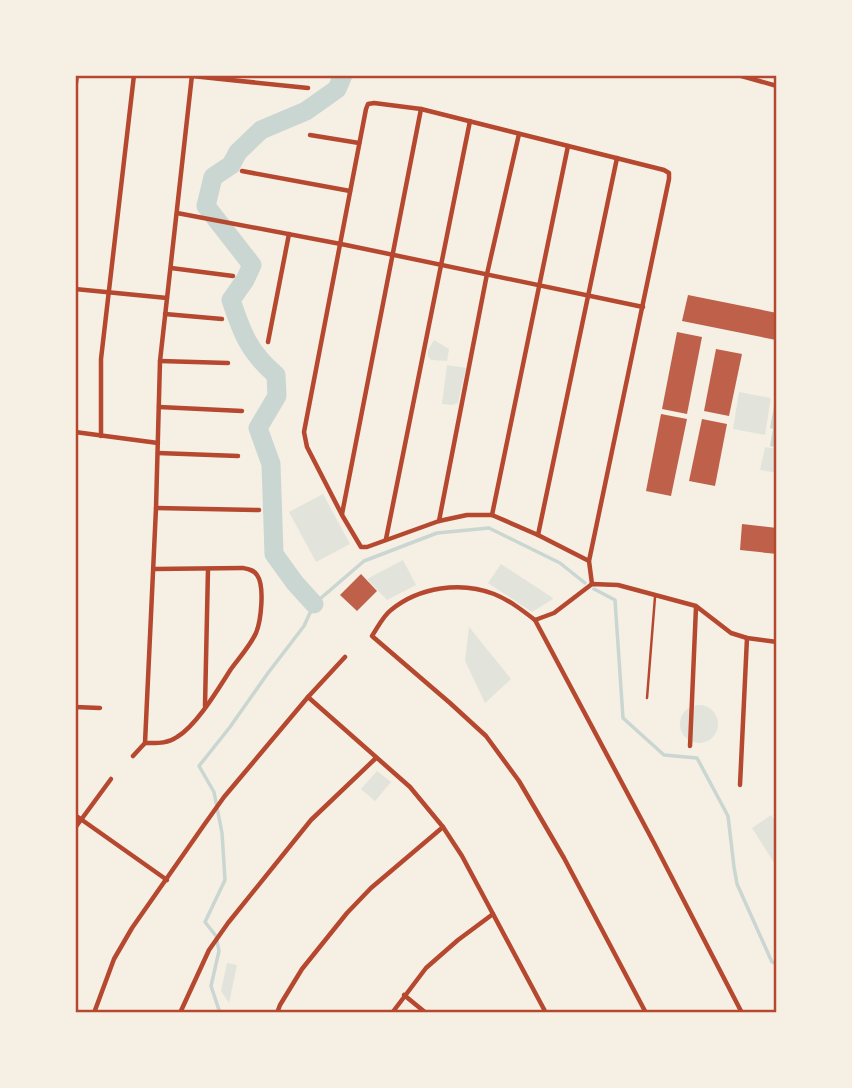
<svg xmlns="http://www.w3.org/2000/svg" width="852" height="1088" viewBox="0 0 852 1088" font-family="Quicksand,sans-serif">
	<rect width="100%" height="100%" fill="#f6efe4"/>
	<!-- green -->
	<g fill="#e2e4dc">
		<polygon points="434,340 449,349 447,361 431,360 428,356 428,350"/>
		<polygon points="447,365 466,368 458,403 452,405 442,404"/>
		<polygon points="739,392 771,398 765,435 733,429"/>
		<polygon points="765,447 777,449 777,473 760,470"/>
		<polygon points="323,494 350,544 316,562 289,512"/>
		<polygon points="403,560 416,585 387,600 367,579"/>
		<polygon points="501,564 553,598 553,599 532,612 488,583"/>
		<polygon points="469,627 511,679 485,703 465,661"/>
		<circle cx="699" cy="724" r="19"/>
		<polygon points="377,771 391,782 375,801 361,789"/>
		<polygon points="771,815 777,824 776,866 752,828"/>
		<polygon points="227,963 237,965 229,1003 221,991"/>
	</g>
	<!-- water -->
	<polygon fill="#c9d6d2" points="776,395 777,395 777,448 770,446 773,429 770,428"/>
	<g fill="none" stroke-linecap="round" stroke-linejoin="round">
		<!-- stream -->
		<g stroke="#c9d6d2" stroke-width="3.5">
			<polyline points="594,589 615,600 623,718 664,755 697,758 728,816 734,867 737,884 772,962 777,964"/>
			<polyline points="220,1013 211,986 219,951 216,936 205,922 225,880 222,833 214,792 199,766 230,727 268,673 304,626 314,604 364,561 437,533 489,528 560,563 585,583"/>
		</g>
		<!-- river -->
		<path stroke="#c9d6d2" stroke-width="19" d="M 314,604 L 295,583 L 274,554 L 271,464 L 258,428 L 277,396 L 276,375 C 249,352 242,333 231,300 L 245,280 L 252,265 L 206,206 L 213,177 L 231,165 L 238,152 L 261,130 L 306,111 L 337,89 L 343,75"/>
	</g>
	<!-- building -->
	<g fill="#bf614a">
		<polygon points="688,295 777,313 776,340 682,321"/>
		<polygon points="677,332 702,337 687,414 662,409"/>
		<polygon points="716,349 742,354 729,416 704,411"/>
		<polygon points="661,414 687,419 671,496 646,491"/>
		<polygon points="702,419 727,424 715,486 689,481"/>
		<polygon points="742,524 777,528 777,554 740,550"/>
		<polygon points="361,574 377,591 357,611 340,595"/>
	</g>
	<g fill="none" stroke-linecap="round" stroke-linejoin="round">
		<!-- service -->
		<polyline stroke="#b5482f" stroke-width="2.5" points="647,698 655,597"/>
		<!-- minor -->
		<g stroke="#b5482f" stroke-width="4.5">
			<polyline points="738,75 777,86"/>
			<polyline points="192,76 308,88"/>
			<polyline points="75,90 77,75"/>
			<polyline points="310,135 359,143"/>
			<polyline points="242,171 350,191"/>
			<polyline points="177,213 346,245 643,307"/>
			<polyline points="171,268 233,276"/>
			<polyline points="75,289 167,298"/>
			<polyline points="165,314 222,319"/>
			<polyline points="268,342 289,234"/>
			<polyline points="160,361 228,363"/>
			<polyline points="159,407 242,411"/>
			<polyline points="75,432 158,443"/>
			<polyline points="101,436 101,359 134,75"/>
			<polyline points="158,453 238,456"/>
			<polyline points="156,508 259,510"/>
			<polyline points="342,514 421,109"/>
			<polyline points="492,515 568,146"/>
			<polyline points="439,521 487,274 519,134"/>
			<polyline points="538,535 617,158"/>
			<polyline points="386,539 470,121"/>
			<polyline points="589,561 538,535 492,515 467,515 439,521 367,547 361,547 342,515 307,447 304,432 366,109 368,104 374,103 421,109 664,170 669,173 669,179 589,561 592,584"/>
			<polyline points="535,620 554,613 592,584 618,585 696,606 731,633 747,638 777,642"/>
			<polyline points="308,697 410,787 443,827 462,856 546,1013"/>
			<polyline points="205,706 208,569"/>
			<polyline points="75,707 100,708"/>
			<path d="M 145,743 C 157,743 167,744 177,737 C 197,725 218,689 231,669 C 239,658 250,646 256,633 C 261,621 265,586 257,575 C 254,570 248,569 243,568 L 154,569"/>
			<polyline points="690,746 696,607"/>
			<polyline points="133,756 145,743 156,508 160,361 192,75"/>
			<polyline points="740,785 747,638"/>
			<polyline points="75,815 167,880"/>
			<polyline points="75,828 111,779"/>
			<polyline points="404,995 426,1013"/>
			<polyline points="94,1013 114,959 132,928 204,825 224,797 308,697 345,657"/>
			<polyline points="180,1013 209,950 228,923 311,820 376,758"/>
			<polyline points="277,1013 280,1005 302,969 347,913 371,888 443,827"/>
			<polyline points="392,1013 426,968 458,940 493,914"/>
			<path d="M 646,1013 L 564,858 L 519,781 L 486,736 L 450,703 L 372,636 C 378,627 383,616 391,610 C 419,587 461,581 494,594 C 509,600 522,610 535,620 L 654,843 L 742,1013"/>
		</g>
	</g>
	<!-- border -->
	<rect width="852" height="1088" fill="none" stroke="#f6efe4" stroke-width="154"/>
	<rect x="77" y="77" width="698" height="934" fill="none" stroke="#b5482f" stroke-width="2.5"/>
</svg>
